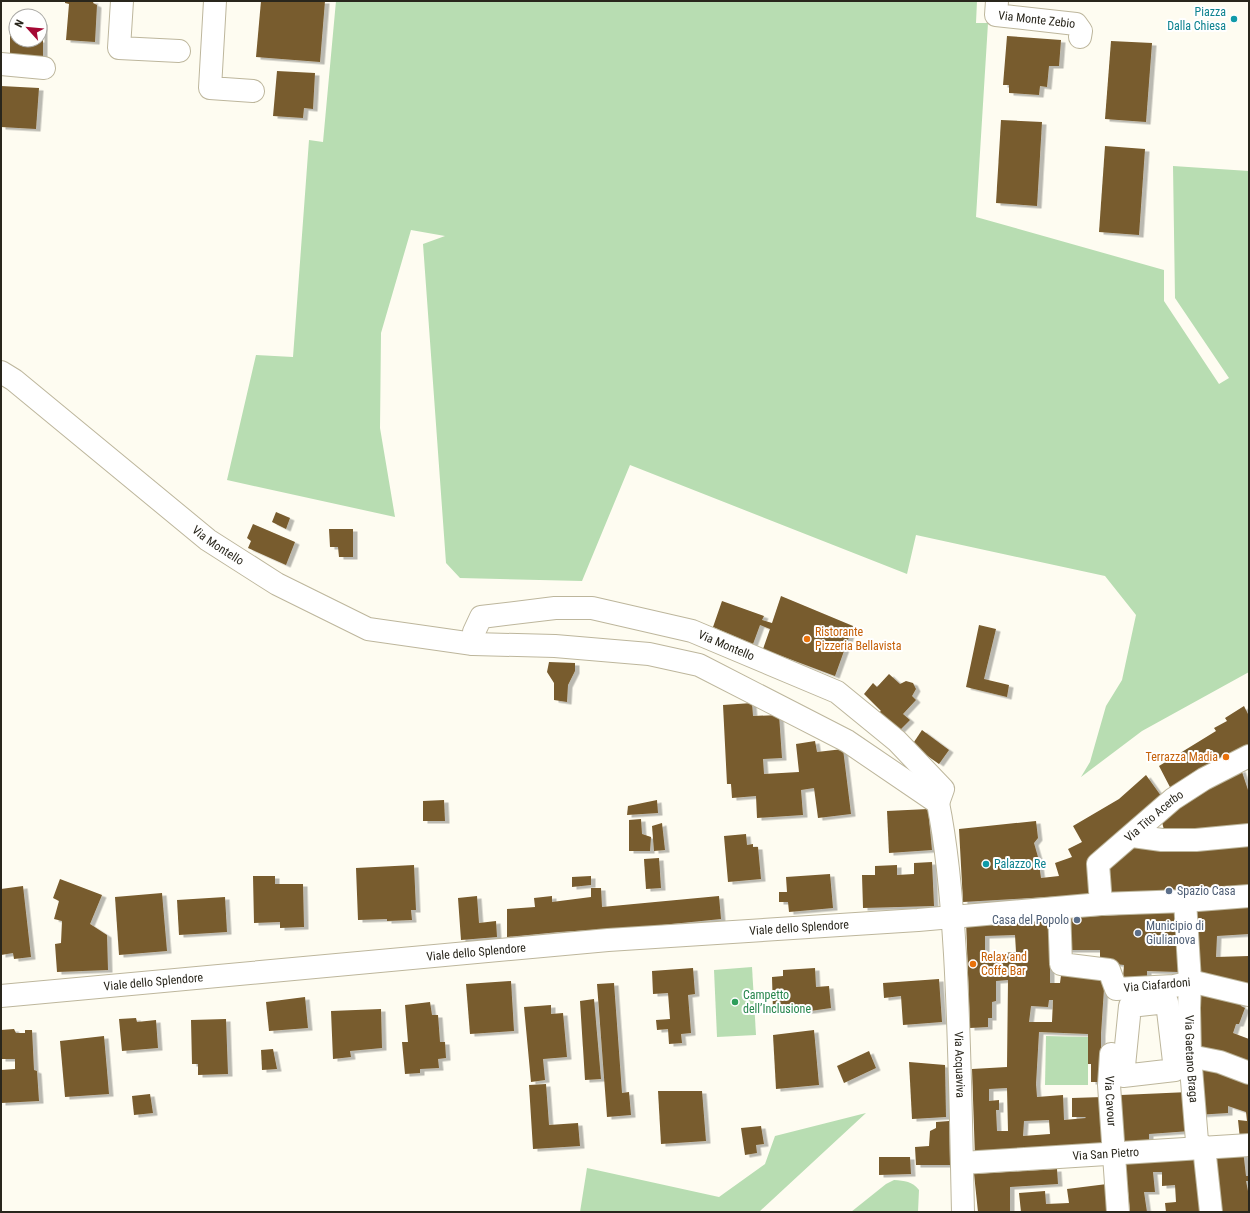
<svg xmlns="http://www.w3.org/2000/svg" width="1250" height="1213" font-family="'Roboto Condensed',sans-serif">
<defs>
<filter id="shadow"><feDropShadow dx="4.5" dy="2.5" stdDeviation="0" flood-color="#0004"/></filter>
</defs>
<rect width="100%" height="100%" fill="#fefcf1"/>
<g fill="#b8ddb2">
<path d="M336,1H977L976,23H988L976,217L1164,270V301L1219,384L1229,378L1175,298L1173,166L1249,171V672L1142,731L1081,777L1090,762L1106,706L1122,680L1136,615L1105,576L916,535L907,574L630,465L582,581L460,578L446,563L423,244L445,236L411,230L381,333L380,428L395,517L227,480L256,355L293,357L309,140L323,142Z"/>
<path d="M752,967L756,1035L717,1037L714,970Z"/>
<path d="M1046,1036L1088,1037V1085H1045Z"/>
<path d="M866,1113L759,1212H580L587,1168L719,1197L765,1164L775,1136Z"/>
<path d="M894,1180C905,1181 912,1181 919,1190L918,1212H851L886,1184Z"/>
</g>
<g fill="#785b2d" fill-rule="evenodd" filter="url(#shadow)">
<path d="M65,1H94L93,3L97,5L95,42L66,40L69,4L65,3Z"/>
<path d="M261,1H325L320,62L256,57Z"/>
<path d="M10,22H16V40H40V22H43V56H10Z"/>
<path d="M1007,36L1061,40L1059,66H1049L1047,87L1040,86L1039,95L1009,93V85H1003Z"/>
<path d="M1111,41L1152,43L1146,122L1105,119Z"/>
<path d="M277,71L315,73L313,109L304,108L303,118L273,116Z"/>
<path d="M1,86L39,88L36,129L1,127Z"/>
<path d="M1001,120L1042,122L1037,206L996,203Z"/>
<path d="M1105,146L1145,149L1139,235L1099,232Z"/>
<path d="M276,512L290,518L286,529L272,522Z"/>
<path d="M253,524L295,542L286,565L248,548L251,541L247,538Z"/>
<path d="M329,529H353V557H339L338,547H330Z"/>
<path d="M781,596L853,626L835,676L763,649L770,629L760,625L753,644L713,627L722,601L764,616L762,620L772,623Z"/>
<path d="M979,625L996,629L984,679L1009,685L1007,697L966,687Z"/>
<path d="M549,662L575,663V671L568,685L567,702L554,700V683L547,672Z"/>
<path d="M889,674L900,684L906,681L913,683L916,689L912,696L916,700L903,714L910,720L898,732L878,713L881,711L864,694L873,683L877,687Z"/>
<path d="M752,703L753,716L779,715L782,758L763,759L764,774L799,772L796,744L815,741L817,752L843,749L851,814L818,818L814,788L801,790L803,815L757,818L756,796L732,798L731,784H727L723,705Z"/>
<path d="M1244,706L1248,714H1249V746L1172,791L1159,766L1216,731L1214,728L1227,721L1225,718Z"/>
<path d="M922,730L949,750L939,764L912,745Z"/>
<path d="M1241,769L1249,793V831L1166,837L1160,815Z"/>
<path d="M1146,775L1164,800L1118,839L1097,894L963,902L959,829L1036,821L1038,838L1034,843L1038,857L1041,878L1059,876L1055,863L1072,857L1068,849L1082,842L1073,826L1119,799Z"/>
<path d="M444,800L445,821H423V801Z"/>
<path d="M657,800L658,813L627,815L628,806Z"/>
<path d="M928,809L932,850L889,853L887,811Z"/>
<path d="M641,819L642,834L651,837L650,851H629V820Z"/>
<path d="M662,823L665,850L654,851L652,826Z"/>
<path d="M746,834L747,845L753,844V847H758L761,879L728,882L724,836Z"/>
<path d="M1249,840V886L1105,894L1103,865L1130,847Z"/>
<path d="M659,858L661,888L646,889L644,859Z"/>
<path d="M932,862L934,906L863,908L862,875H875V866L897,865V875L914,874V863Z"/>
<path d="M414,865L416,910H411L412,920L387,921V919L358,920L356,868Z"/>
<path d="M830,874L833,908L789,912L788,902H779V892H787L786,877Z"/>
<path d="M253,876H275V884H303L304,927L280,928V922L254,923Z"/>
<path d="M591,876V885L572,887V877Z"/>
<path d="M60,879L102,895L90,924L107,935L108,970L57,972L55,944L61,943L62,921L54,919L59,901L53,898Z"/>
<path d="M23,886L31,957L14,959L13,953L1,955V889Z"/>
<path d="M591,888H601L602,907L719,896L721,919L652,926L559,932L507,937V909L535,907L534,898L552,896V902L591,897Z"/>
<path d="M162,893L167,951L119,955L115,897Z"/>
<path d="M477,896L479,923L496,921L497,937L461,940L458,898Z"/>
<path d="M225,897L227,932L179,935L177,900Z"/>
<path d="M1249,905V934L1217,936L1216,957L1249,956V988L1194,976L1195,911Z"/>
<path d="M1176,912L1179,972L1147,971V980L1123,978L1124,965L1100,962V950H1063L1062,918Z"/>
<path d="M1050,919V983H1060L1062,968L1105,973L1101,1034V1082H1091V1064H1088V1034L1039,1032L1036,1084L1037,1097L1063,1095L1064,1120L1086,1118L1085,1117H1072V1098L1103,1097L1107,1151L975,1158L972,1069L1007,1067L1008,980L996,981V1001L992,1002V1018H988V1027L970,1028L966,921ZM1015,935L1016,952L985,954V936ZM1049,1000H1053L1052,1022H1029L1031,1006L1048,1007ZM1007,1088L1008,1131H997L996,1110H999V1100L989,1101V1089ZM1049,1120L1050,1134L1023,1136L1024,1121Z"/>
<path d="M693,968L695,994L688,995L691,1033L681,1034L682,1043L669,1044L668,1029L657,1030L656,1020L670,1019L668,993L653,994L652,971Z"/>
<path d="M815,968L816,987L829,986L831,1008L810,1011L773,1012L772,977L783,976V970Z"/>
<path d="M939,979L942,1022L903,1025L901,996L884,998L883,983Z"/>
<path d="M511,981L514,1031L470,1034L466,984Z"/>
<path d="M614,983L622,1093L629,1092L631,1115L607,1117L597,984Z"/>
<path d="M1193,987L1244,997L1241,1006L1245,1008L1239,1024H1236L1233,1033L1249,1039V1064L1197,1046Z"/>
<path d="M305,997L308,1028L269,1031L266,1002Z"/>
<path d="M594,999L601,1079L585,1080L580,1001Z"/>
<path d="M430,1002L432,1015H438L440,1042H445L446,1058L438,1059L439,1068L420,1069V1073L405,1074L402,1042H408L405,1005Z"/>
<path d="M551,1005V1014L563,1013L567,1057L543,1059L545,1080L531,1082L524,1007Z"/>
<path d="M381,1009L382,1048L350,1051L351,1057L333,1059L331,1011Z"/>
<path d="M136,1018L137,1022L156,1020L158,1048L122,1051L119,1019Z"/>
<path d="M226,1019L228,1074L198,1075V1064H192L191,1020Z"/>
<path d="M14,1029L16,1033H25V1030H32L34,1070L37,1071L39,1101L1,1103V1070L15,1069V1059H1V1030Z"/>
<path d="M814,1030L819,1085L776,1089L773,1035Z"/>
<path d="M104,1036L109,1094L65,1097L60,1041Z"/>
<path d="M273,1049L277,1069L262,1070L261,1050Z"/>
<path d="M869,1051L876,1068L844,1083L837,1066Z"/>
<path d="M909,1062L945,1065L946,1117L912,1119Z"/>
<path d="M1198,1065L1249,1078V1138L1240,1139L1238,1120L1247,1121L1246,1112L1228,1106V1113L1196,1115Z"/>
<path d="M546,1084L549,1125L578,1123L580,1146L533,1149L529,1085Z"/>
<path d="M658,1091H702L706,1141L661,1144Z"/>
<path d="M1189,1092L1190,1131L1149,1134V1148H1124L1121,1095Z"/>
<path d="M150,1094L153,1113L134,1115L132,1096Z"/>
<path d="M949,1121L950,1165H916L915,1147L929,1146L930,1131L936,1128V1122Z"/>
<path d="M761,1126L764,1144L756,1145L757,1153L745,1155L741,1128Z"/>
<path d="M1243,1150L1246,1176H1249V1181H1246L1248,1191H1249V1212H1221L1215,1153Z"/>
<path d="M1201,1152L1205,1212H1166L1165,1203L1176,1202L1175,1185L1162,1186V1172H1153L1155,1192H1144L1147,1212H1130L1125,1160Z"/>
<path d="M879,1157H910L911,1174L879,1175Z"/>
<path d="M1057,1169L1058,1184L1010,1187V1212H978L974,1174Z"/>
<path d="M1107,1184L1109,1212H1021L1019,1193L1045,1191L1046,1204L1069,1203L1067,1189Z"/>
</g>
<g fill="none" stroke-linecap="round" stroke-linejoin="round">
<g stroke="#bdb69c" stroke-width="24">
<g id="street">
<path d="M122,1L119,48L179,51"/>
<path d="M215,1L210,88L253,91"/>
<path id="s1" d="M997,1L996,15L1076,24L1081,31L1080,37"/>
<path d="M1,64L44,68"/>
<path id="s2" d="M473,644L474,632L481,617L555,608H592L692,631L837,692L897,741L943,789L938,803"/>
<path d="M1133,836L1162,840H1196L1249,835"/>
<path id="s3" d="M1185,901L1190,981L1189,1008L1190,1056L1197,1141L1204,1147L1211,1212"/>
<path id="s4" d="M1101,904L1098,864L1173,799L1204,779L1249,756"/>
<path d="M1059,908L1061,964L1109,970L1116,989L1174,986L1183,984L1190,981L1249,995"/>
<path id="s5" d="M1,996L608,940L918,920L1101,904L1185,901L1249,896"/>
<path d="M1167,1002L1175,1070L1123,1076L1130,1006Z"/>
<path id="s6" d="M1111,1054L1109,1085L1118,1212"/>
<path d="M1190,1056L1220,1062L1249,1073"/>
<path id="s7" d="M962,1163L1249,1145"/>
</g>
</g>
<g stroke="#bdb69c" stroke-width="24">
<g id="secondary">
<path id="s8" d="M1,372L14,380L208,540L277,584L368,629L473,644L555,646L649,654L699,665L847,741L938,803C948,852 952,904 955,954C960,1040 961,1126 963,1212"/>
</g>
</g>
<use href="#street" stroke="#fff" stroke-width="22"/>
<use href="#secondary" stroke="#fff" stroke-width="22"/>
</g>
<g fill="#0f9aa8" stroke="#fff" stroke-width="1.5">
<circle cx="1234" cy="19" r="4"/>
<circle cx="986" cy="864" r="4"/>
</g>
<g fill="#e8710a" stroke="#fff" stroke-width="1.5">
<circle cx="807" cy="639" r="4"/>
<circle cx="1226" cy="757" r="4"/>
<circle cx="973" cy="964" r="4"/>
</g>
<g fill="#5c6f8a" stroke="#fff" stroke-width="1.5">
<circle cx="1169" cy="891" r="4"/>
<circle cx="1077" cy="920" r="4"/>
<circle cx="1138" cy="933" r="4"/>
</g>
<circle fill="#2e9e5b" stroke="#fff" stroke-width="1.5" cx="735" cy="1002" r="4"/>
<g text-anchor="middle" stroke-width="4" stroke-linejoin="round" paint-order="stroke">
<g font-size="12" fill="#0d838f" stroke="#fff" text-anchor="end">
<text x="1226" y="16">Piazza<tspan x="1226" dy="14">Dalla Chiesa</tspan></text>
<text x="994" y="868" text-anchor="start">Palazzo Re</text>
</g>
<g font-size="12" fill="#29261c" stroke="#fff">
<text dy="4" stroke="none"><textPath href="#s1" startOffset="55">Via Monte Zebio</textPath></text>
<text dy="4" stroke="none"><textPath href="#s8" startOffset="278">Via Montello</textPath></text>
<text dy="4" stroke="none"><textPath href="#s2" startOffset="280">Via Montello</textPath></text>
<text dy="4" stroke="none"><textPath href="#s4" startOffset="114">Via Tito Acerbo</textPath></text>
<text dy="4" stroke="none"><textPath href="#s5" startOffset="801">Viale dello Splendore</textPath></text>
<text dy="4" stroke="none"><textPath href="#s5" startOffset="477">Viale dello Splendore</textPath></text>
<text dy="4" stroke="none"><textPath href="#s5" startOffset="153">Viale dello Splendore</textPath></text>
<text transform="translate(1157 985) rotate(-5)" y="4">Via Ciafardoni</text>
<text dy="4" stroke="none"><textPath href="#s3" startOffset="158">Via Gaetano Braga</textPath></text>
<text dy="4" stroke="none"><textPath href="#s8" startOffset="1323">Via Acquaviva</textPath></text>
<text dy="4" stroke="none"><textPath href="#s6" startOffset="47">Via Cavour</textPath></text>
<text dy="4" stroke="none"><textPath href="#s7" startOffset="144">Via San Pietro</textPath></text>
</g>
<g font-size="12" fill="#c56008" stroke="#fff" text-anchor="start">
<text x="815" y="636">Ristorante<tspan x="815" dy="14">Pizzeria Bellavista</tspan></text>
<text x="1218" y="761" text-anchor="end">Terrazza Madia</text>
<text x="981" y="961">Relax and<tspan x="981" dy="14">Coffe Bar</tspan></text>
</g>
<g font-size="12" fill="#4e5e75" stroke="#fff" text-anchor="start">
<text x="1177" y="895">Spazio Casa</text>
<text x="1069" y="924" text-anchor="end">Casa del Popolo</text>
<text x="1146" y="930">Municipio di<tspan x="1146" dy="14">Giulianova</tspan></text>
</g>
<g font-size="12" fill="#27864d" stroke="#fff" text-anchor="start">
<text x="743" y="999">Campetto<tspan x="743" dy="14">dell’Inclusione</tspan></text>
</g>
</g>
<rect width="1250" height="1213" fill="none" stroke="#29261c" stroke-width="4"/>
<g transform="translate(28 28) rotate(297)"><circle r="19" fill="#ffffff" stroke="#a9a8a4"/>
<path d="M0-3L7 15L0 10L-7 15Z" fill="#a50834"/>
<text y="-6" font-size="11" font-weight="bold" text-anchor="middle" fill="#29261c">N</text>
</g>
</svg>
